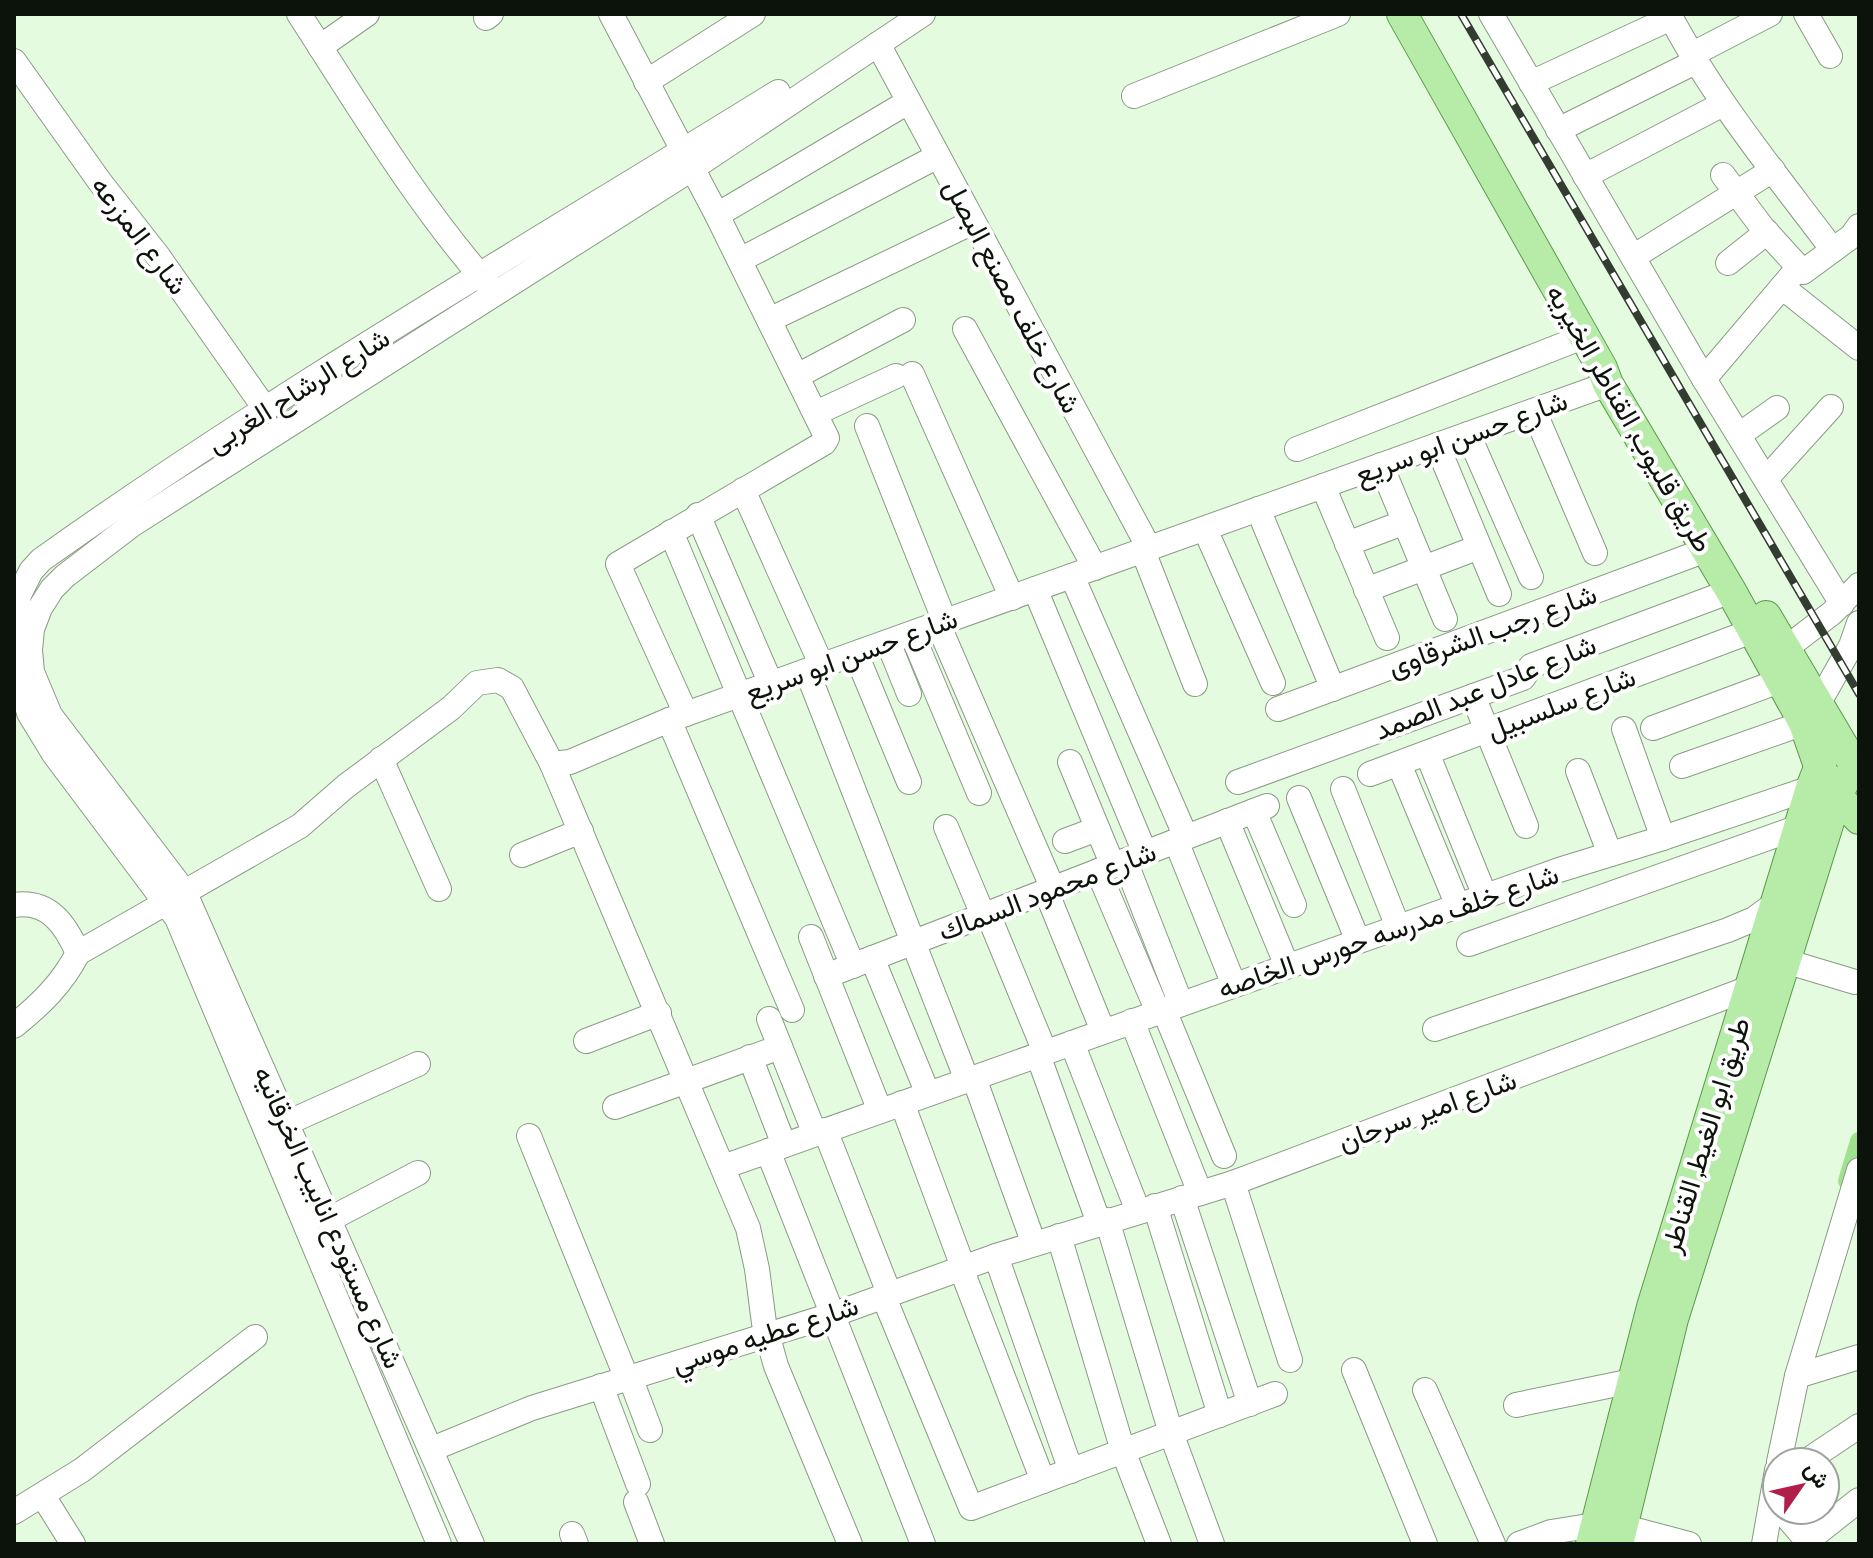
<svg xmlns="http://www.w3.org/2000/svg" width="1873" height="1558" font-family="'PT Sans Narrow',Vazirmatn,sans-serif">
<rect width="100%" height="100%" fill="#e5fbe0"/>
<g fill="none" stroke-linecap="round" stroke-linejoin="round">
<path stroke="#a0e18f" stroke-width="18" d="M1847,1181L1859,1141"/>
<g stroke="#889b83" stroke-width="26">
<g id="minor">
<path d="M299,14C359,107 417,204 490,287"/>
<path d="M611,14L717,215L827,438L824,443L618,564L686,714"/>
<path d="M1491,14L1704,379L1842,604"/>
<path d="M1669,14C1714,99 1775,173 1833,250"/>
<path d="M1806,14L1830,56"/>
<path d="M486,18L491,14"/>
<path d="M878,44L1149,548"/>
<path d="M320,47L367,14"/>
<path d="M1691,55L1770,14"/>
<path d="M14,61L100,182L158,256L266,410"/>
<path d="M646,82L753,14"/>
<path d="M1531,83L1671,18"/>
<path d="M1134,96L1338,14"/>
<path d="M1558,130L1695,62"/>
<path d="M1723,175L1762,227L1803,272L1852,236L1859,226"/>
<path d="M1585,176L1723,104"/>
<path d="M717,215L908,102"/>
<path d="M1633,257L1773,170"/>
<path d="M740,260L938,156"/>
<path d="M1728,263L1767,232"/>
<path d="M1782,287L1859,348"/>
<path d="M769,320L973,222"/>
<path d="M965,329L1095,568"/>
<path d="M912,374L1012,598"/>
<path d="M797,376L903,320"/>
<path d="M1704,379L1798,268"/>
<path d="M1534,411L1595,553"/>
<path d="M816,413L896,376"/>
<path d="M867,426L945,622"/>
<path d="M1468,434L1531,577"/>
<path d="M1739,435L1777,408"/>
<path d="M1437,445L1499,594"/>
<path d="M1297,449L1583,337"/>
<path d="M1381,465L1445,619"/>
<path d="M1766,479L1831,407"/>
<path d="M1323,486L1387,638"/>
<path d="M743,490L822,666"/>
<path d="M1258,509L1333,689"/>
<path d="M698,515L771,684"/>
<path d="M1205,529L1273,683"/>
<path d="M671,532L853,966"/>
<path d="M1347,544L1405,522"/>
<path d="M1143,551L1195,684"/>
<path d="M1072,576L1186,837"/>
<path d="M1035,589L1145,853"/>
<path d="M1366,590L1479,547"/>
<path d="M938,624L1053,889"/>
<path d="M912,634L979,793"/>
<path d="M888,642L909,694"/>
<path d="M1785,649L1832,613L1859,585"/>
<path d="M856,654L909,782"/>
<path d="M807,671L967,1080"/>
<path d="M1473,696L1526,826"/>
<path d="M1818,704L1851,646L1859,623"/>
<path d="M1278,709L1706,550"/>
<path d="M669,720L792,1010"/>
<path d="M1653,728L1779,681"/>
<path d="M1624,729L1663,838"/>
<path d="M1427,753L1485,896"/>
<path d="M381,759L439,889"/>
<path d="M1070,762L1113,866"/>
<path d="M552,764L748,1228L757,1269L764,1323L776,1366L850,1544"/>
<path d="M1399,764L1458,906"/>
<path d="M1682,766L1804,723"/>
<path d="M1578,771L1610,854"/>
<path d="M1370,774L1752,631"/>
<path d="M1238,782L1523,678L1531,666L1731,591"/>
<path d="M1343,789L1398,927"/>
<path d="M1299,798L1358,941"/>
<path d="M1254,811L1294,905"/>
<path d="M1227,821L1287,966"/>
<path d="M946,827L983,915"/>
<path d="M1065,841L1097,829"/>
<path d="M1176,841L1234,985"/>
<path d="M522,855L581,831"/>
<path d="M1125,861L1181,1004"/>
<path d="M1098,871L1158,1012"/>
<path d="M1046,891L1103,1031"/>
<path d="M14,905C49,900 65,924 78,953L300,826L346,786L451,708L477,683L498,680L512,688L552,764L570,762L669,720L1608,384"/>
<path d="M988,914L1045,1052"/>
<path d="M811,937L880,1111"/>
<path d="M1469,944L1799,827"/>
<path d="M872,958L928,1094"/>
<path d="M1785,961L1855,982"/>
<path d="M826,976L1267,806"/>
<path d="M1164,1010L1224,1156"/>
<path d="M769,1019L815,1134"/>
<path d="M1132,1021L1200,1193"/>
<path d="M14,1026C41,1004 62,984 78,953"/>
<path d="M1435,1029L1728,930L1754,919L1776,903"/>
<path d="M586,1041L659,1013"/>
<path d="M1072,1043L1138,1211"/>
<path d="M1038,1055L1099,1223"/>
<path d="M750,1057L784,1145"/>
<path d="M974,1078L1034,1244"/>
<path d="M902,1103L963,1267"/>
<path d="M615,1107L780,1047"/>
<path d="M287,1123L418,1064"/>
<path d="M825,1130L889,1293"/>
<path d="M529,1136L627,1379"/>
<path d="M768,1151L923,1544"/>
<path d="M723,1167L1559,870L1663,838L1811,788"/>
<path d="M1233,1183L1290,1360"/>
<path d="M1182,1198L1250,1404"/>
<path d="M1155,1206L1220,1415"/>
<path d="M330,1219L418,1173"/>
<path d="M1107,1220L1171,1433L1212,1544"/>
<path d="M1059,1236L1123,1451L1159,1544"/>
<path d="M996,1256L1071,1471"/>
<path d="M961,1268L1043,1481"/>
<path d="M883,1295L971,1508L1275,1394"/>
<path d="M1354,1370L1425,1544"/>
<path d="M1797,1376L1859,1357"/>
<path d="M630,1377L650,1430"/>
<path d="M601,1386L638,1484"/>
<path d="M1425,1390L1493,1544"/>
<path d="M1516,1405L1632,1381"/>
<path d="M432,1449L532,1408L832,1315L996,1256L1233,1183L1752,987"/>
<path d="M1779,1462L1797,1376L1859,1170"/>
<path d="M1805,1462L1859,1426"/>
<path d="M43,1496L73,1544"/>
<path d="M636,1502L652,1544"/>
<path d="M1781,1510L1810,1544"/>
<path d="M14,1512L82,1470L255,1337"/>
<path d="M1621,1526L1689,1544"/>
<path d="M572,1534L576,1544"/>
<path d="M1807,1541L1859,1500"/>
<path d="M439,1544L177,918L54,754L29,713L16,667L15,619L19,595L31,571L41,560C278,391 531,245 778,92"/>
<path d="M472,1544L184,891L50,715L32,672L30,650L32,629L40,608L52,589L65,576L133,524L693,168L923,14"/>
<path d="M1519,1544L1551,1532L1595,1525"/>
<path d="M1764,1544L1777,1470"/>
</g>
</g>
<g stroke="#5b984b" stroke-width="32">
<g id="major">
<path d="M1402,14L1602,368L1608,384L1731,591L1804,723L1819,766L1837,796L1859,819"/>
<path d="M1766,616L1859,773"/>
<path d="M1591,1544L1652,1307L1811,788L1824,755"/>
<path d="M1618,1544L1673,1319L1837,796L1845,780"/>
</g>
</g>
<use href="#minor" stroke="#fff" stroke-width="24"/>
<use href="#major" stroke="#b6eca8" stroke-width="30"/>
<g stroke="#323c30" stroke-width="8">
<path id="rail" d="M1461,14L1859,694"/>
</g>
<use href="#rail" stroke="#fff" stroke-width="5" stroke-dasharray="15" stroke-linecap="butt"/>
</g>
<g text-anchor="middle" stroke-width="8" stroke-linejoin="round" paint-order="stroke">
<g font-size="28" fill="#0c130a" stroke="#fff">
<text transform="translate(140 235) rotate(53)" y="10">شارع المزرعه</text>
<text transform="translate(1013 296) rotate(62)" y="10">شارع خلف مصنع البصل</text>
<text transform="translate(298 390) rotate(-32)" y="10">شارع الرشاح الغربى</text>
<text transform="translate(1630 418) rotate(60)" y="10">طريق قليوب, القناطر الخيريه</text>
<text transform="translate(1461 437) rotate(-20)" y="10">شارع حسن ابو سريع</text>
<text transform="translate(1492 630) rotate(-20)" y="10">شارع رجب الشرقاوى</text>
<text transform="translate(851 655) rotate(-20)" y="10">شارع حسن ابو سريع</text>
<text transform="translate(1485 687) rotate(-22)" y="10">شارع عادل عبد الصمد</text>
<text transform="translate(1561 703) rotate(-21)" y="10">شارع سلسبيل</text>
<text transform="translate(1047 891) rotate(-21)" y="10">شارع محمود السماك</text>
<text transform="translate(1388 931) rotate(-19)" y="10">شارع خلف مدرسه حورس الخاصه</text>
<text transform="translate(1427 1110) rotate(-20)" y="10">شارع امير سرحان</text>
<text transform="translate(1705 1135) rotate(-73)" y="10">طريق ابو الغيط, القناطر</text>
<text transform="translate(329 1217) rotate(66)" y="10">شارع مستودع انابيب الخرقانيه</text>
<text transform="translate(765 1334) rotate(-18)" y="10">شارع عطيه موسي</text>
</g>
</g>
<rect width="1873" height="1558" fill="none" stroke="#0c130a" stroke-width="32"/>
<g transform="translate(1801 1486) rotate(56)"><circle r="38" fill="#ffffff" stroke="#9ea19d" stroke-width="2"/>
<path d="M0-6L14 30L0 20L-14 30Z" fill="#b01e49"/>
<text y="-12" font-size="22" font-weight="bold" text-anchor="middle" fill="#0c130a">ش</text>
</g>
</svg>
